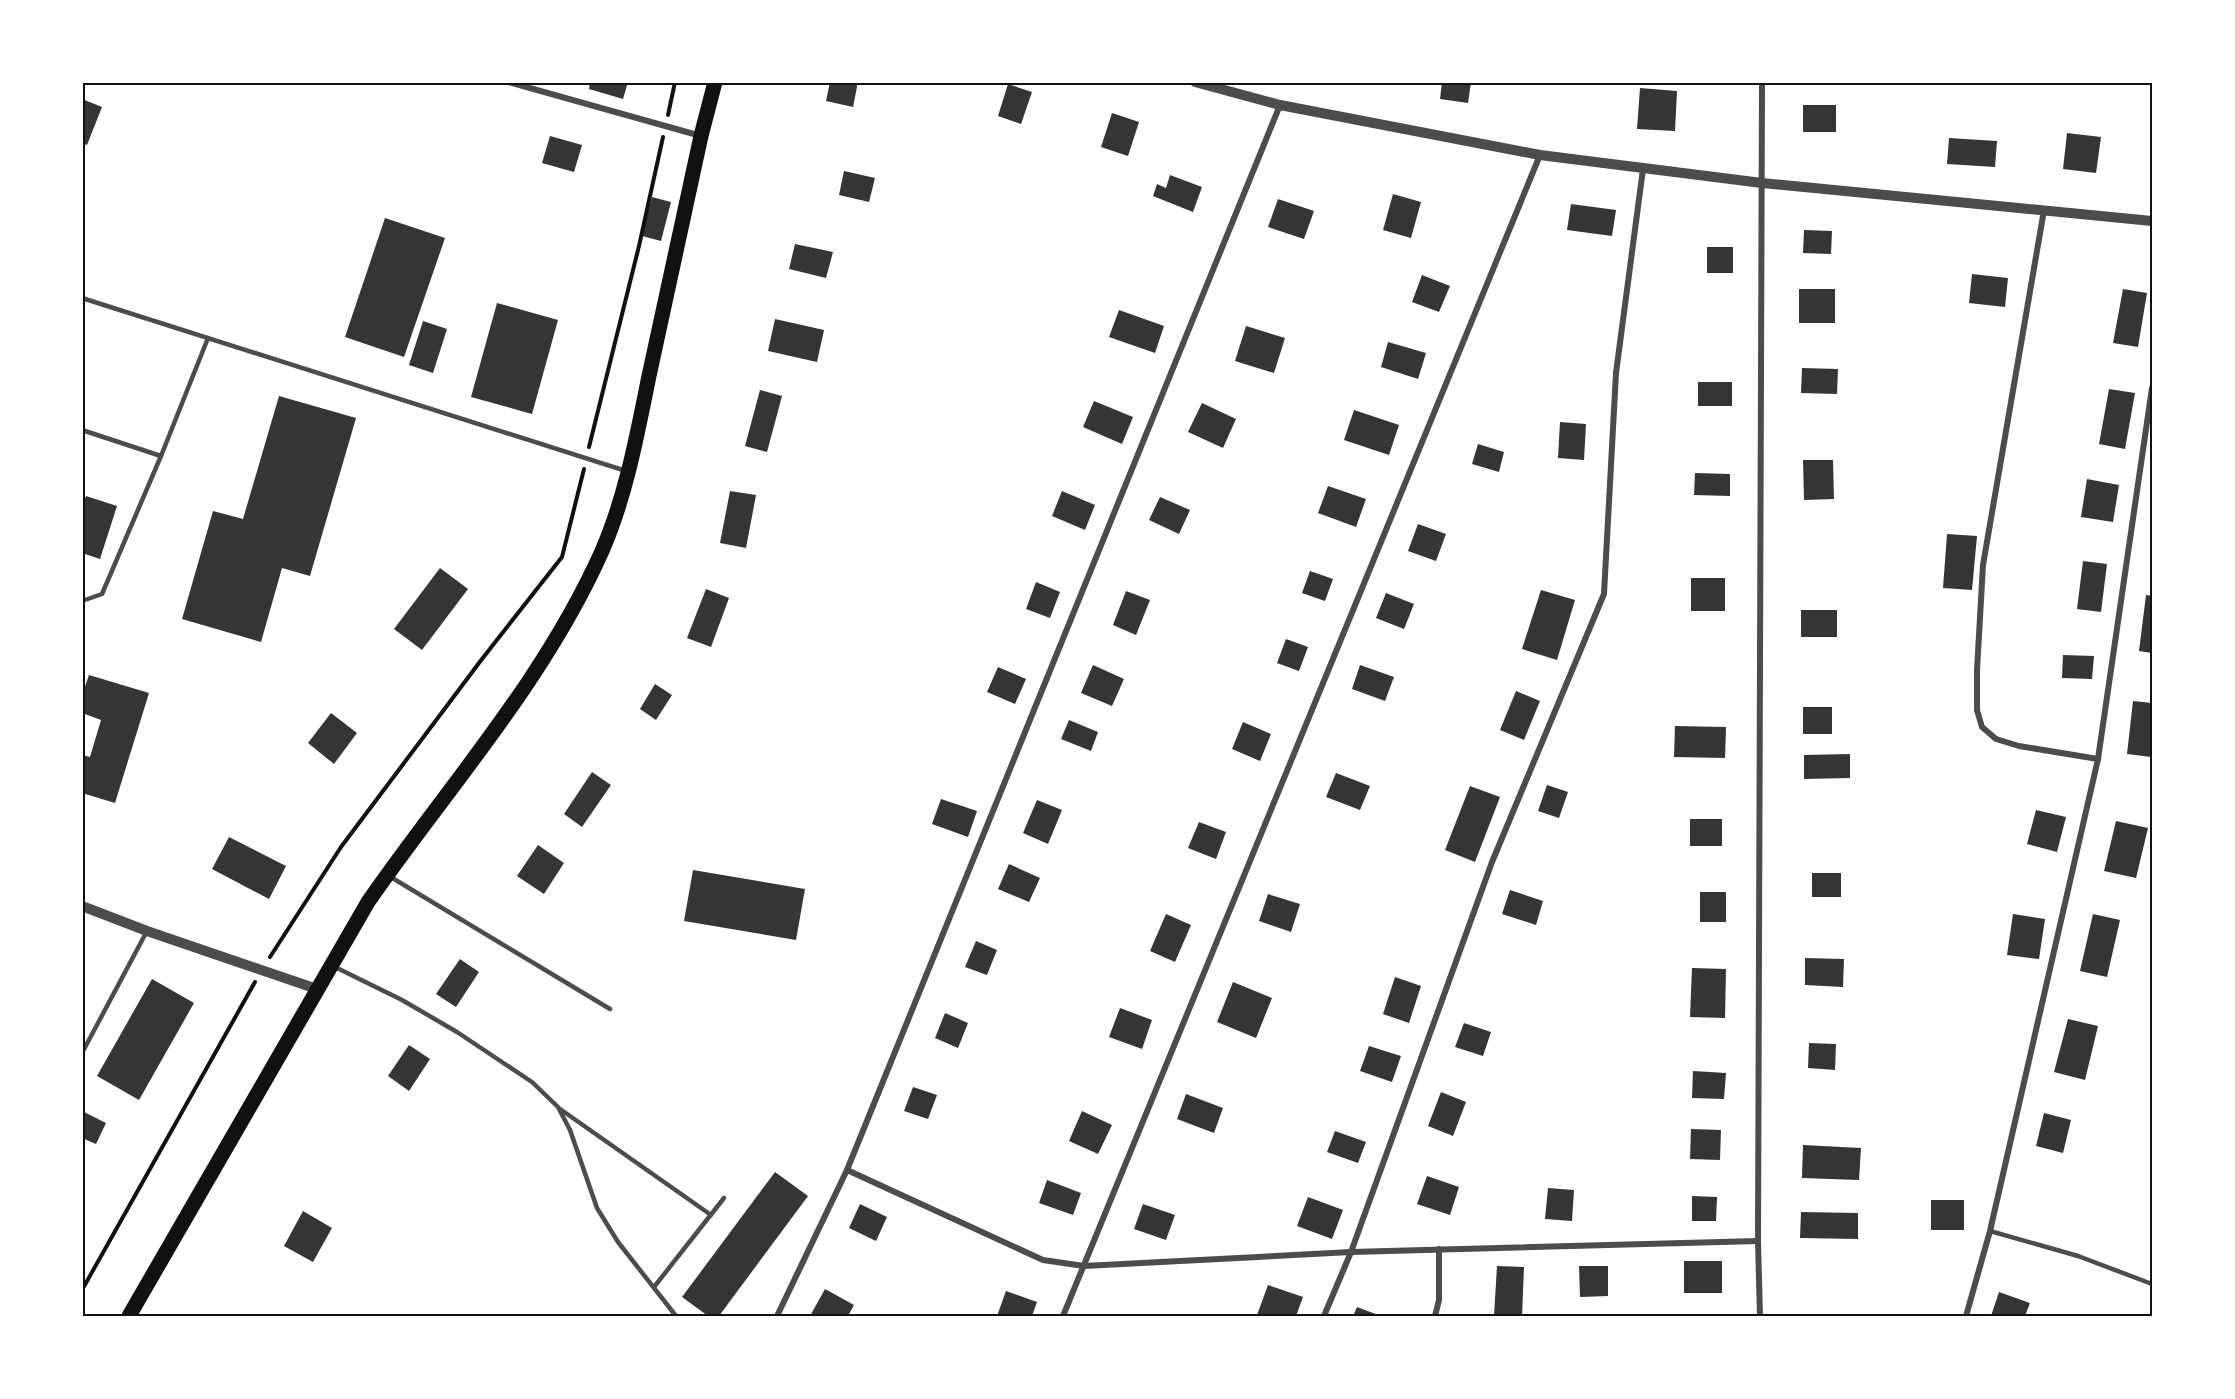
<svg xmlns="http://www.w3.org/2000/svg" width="2235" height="1399" font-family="'DM Sans',sans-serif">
<rect width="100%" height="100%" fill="#fff"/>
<g fill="#353535">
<path d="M590,82H628L623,99L589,89Z"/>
<path d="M830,82H858L853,107L826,101Z"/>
<path d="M1442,82H1471L1468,103L1440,99Z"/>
<path d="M1008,84L1032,92L1021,124L998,116Z"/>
<path d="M1640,88L1677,91L1675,131L1637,129Z"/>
<path d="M82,99L102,107L87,145L82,143Z"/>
<rect x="1803" y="105" width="33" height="27"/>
<path d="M1112,113L1139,122L1128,156L1101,147Z"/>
<path d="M2067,133L2101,137L2096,173L2063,169Z"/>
<path d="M550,136L582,145L574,172L542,163Z"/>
<path d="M1949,138L1997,141L1995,167L1947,164Z"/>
<path d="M844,171L875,178L869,202L839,195Z"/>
<path d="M1170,175L1202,187L1193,212L1153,196L1157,184L1166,188Z"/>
<path d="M1393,194L1421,202L1411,238L1383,230Z"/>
<path d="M652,197L671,202L661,241L642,236Z"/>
<path d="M1278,199L1314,211L1304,239L1268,227Z"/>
<path d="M1571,204L1616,210L1612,236L1567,230Z"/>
<path d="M385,218L445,238L404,357L345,337Z"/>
<path d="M1804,230L1832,231L1831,254L1803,253Z"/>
<path d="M795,244L833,252L826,278L789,269Z"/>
<rect x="1707" y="247" width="26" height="26"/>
<path d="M1972,274L2008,278L2005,307L1969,303Z"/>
<path d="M1422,275L1450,286L1439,312L1412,302Z"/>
<rect x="1799" y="289" width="36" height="34"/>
<path d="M2123,289L2147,293L2138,347L2113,343Z"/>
<path d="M497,303L558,320L532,414L471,397Z"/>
<path d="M1119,310L1164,326L1155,353L1109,337Z"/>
<path d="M775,319L824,330L817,362L768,351Z"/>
<path d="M423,321L447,329L433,373L409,365Z"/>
<path d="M1246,326L1285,338L1274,373L1235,361Z"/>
<path d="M1388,342L1426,353L1418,379L1381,367Z"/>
<path d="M1802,368L1838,369L1837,394L1801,393Z"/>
<rect x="1698" y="382" width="34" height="24"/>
<path d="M2109,389L2135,393L2125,449L2099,444Z"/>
<path d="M760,390L782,396L767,452L745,446Z"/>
<path d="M279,396L356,418L310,576L282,568L261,642L182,619L213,511L243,519Z"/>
<path d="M1094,401L1133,417L1122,444L1083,427Z"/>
<path d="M1202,403L1236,419L1223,448L1188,432Z"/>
<path d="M1354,410L1399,425L1389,455L1344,440Z"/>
<path d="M1560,422L1586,424L1584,460L1558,458Z"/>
<path d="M1478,444L1504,452L1499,472L1472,464Z"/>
<path d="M1803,460H1833L1834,499L1804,500Z"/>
<path d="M1695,473L1730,474V496L1694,495Z"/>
<path d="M2087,479L2119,485L2113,522L2081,517Z"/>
<path d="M1328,486L1366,499L1356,527L1318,513Z"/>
<path d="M730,491L756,495L746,548L720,543Z"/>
<path d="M1062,491L1095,505L1085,530L1052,516Z"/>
<path d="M86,496L117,506L100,559L82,553V506Z"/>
<path d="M1160,497L1190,510L1179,534L1149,520Z"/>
<path d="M1418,524L1446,534L1436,561L1408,551Z"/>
<path d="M1947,534L1977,536L1972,590L1943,588Z"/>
<path d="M2083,561L2107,564L2101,612L2077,609Z"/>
<path d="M440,568L468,589L422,650L394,629Z"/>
<path d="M1310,571L1333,579L1325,601L1302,593Z"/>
<rect x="1691" y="578" width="34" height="33"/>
<path d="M1036,582L1060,592L1050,618L1026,609Z"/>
<path d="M706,589L729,598L711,647L687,638Z"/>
<path d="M1541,590L1575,600L1557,660L1522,649Z"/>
<path d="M1126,591L1150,600L1136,635L1113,625Z"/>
<path d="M1386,593L1414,604L1404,629L1376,618Z"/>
<path d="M2146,595L2152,596V653L2139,651Z"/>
<rect x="1801" y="610" width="36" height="27"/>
<path d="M1286,639L1308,647L1299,671L1277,663Z"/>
<path d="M2063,655L2094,656L2092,679L2062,678Z"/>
<path d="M1093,665L1124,679L1112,706L1081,693Z"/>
<path d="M1360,665L1394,677L1385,701L1352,689Z"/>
<path d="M998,667L1026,679L1015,704L987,692Z"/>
<path d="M89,675L149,693L115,803L82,793V755L90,757L101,720L82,713V695Z"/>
<path d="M655,684L672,695L656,720L640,709Z"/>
<path d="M1516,691L1540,701L1524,740L1500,730Z"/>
<path d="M2133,701L2152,703L2151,757L2127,754Z"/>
<rect x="1803" y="707" width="29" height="27"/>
<path d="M331,713L357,733L334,764L308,743Z"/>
<path d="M1069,720L1098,732L1091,751L1061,739Z"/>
<path d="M1243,722L1271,734L1260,761L1232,749Z"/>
<path d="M1675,726L1726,727L1725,758L1674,757Z"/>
<path d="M1850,754V778L1804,779V755Z"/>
<path d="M592,772L611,785L582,827L564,814Z"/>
<path d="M1336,773L1370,786L1360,810L1326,797Z"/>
<path d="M1547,785L1568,792L1559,818L1538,811Z"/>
<path d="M1470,786L1500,797L1475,862L1445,850Z"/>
<path d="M941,799L977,811L968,837L932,824Z"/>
<path d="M1037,800L1062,810L1048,844L1023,833Z"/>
<path d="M2036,810L2066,817L2057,852L2027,844Z"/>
<rect x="1690" y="819" width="32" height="27"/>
<path d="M2116,821L2148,828L2136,878L2104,871Z"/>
<path d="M1199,822L1226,832L1216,859L1188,848Z"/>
<path d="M229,837L286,866L269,899L212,869Z"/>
<path d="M538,845L564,863L544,894L517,876Z"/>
<path d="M1009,864L1040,878L1029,902L998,889Z"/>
<path d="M693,870L805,889L796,940L684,921Z"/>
<rect x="1812" y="873" width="29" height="24"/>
<path d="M1510,890L1543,901L1536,925L1502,914Z"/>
<rect x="1700" y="892" width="26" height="30"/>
<path d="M1268,894L1300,904L1291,932L1259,921Z"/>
<path d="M1166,914L1191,925L1175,962L1150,951Z"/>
<path d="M2013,914L2045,919L2039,959L2007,955Z"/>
<path d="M2093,914L2120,920L2107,977L2080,971Z"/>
<path d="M976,941L997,950L987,975L965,967Z"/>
<path d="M1805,958L1844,959L1843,987L1805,985Z"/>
<path d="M460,959L479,972L456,1007L436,994Z"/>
<path d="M1692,968L1726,969L1725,1018L1690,1017Z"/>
<path d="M1395,977L1421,986L1409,1023L1383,1014Z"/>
<path d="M152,979L194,1003L139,1100L97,1076Z"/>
<path d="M1233,982L1272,998L1256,1038L1217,1022Z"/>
<path d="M1120,1008L1152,1020L1142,1049L1109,1037Z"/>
<path d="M945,1013L968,1023L958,1048L935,1038Z"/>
<path d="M2068,1019L2098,1026L2085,1080L2054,1072Z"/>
<path d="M1464,1023L1491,1032L1483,1056L1455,1047Z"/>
<path d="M1809,1043L1836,1044L1835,1070L1808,1068Z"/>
<path d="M409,1045L430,1059L409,1091L388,1076Z"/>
<path d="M1369,1046L1401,1056L1392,1082L1360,1071Z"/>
<path d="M1693,1071L1726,1073L1724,1099L1692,1098Z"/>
<path d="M913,1087L937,1095L928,1119L904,1111Z"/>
<path d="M1441,1092L1466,1102L1453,1136L1428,1126Z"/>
<path d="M1186,1094L1223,1108L1214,1133L1177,1119Z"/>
<path d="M82,1111L106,1123L96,1144L82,1138Z"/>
<path d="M1082,1111L1112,1125L1098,1154L1069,1141Z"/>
<path d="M2044,1113L2071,1120L2063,1153L2036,1146Z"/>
<path d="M1691,1129L1721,1130L1720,1160L1690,1159Z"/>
<path d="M1335,1131L1366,1142L1358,1163L1327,1152Z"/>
<path d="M1803,1145L1861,1148L1859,1180L1802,1178Z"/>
<path d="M775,1172L808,1196L719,1316H708L682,1297Z"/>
<path d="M1427,1176L1459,1187L1450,1215L1417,1204Z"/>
<path d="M1047,1180L1081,1193L1073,1215L1039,1203Z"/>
<path d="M1548,1188L1574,1190L1572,1221L1545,1219Z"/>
<path d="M1692,1196L1717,1197L1716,1221H1692Z"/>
<path d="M1308,1197L1343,1210L1332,1239L1297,1226Z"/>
<rect x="1931" y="1200" width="33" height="30"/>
<path d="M860,1204L887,1217L876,1241L849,1228Z"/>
<path d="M1143,1204L1175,1215L1166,1240L1134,1229Z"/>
<path d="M303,1211L332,1228L313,1262L284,1246Z"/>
<path d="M1801,1212L1858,1213V1239L1800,1238Z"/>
<rect x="1684" y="1261" width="38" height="32"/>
<path d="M1497,1266L1524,1267L1522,1316H1494Z"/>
<path d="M1579,1266H1608V1296L1580,1297Z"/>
<path d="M1268,1285L1303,1297L1296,1316L1257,1315Z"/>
<path d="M825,1289L854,1305L848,1316H810Z"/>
<path d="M1006,1291L1037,1302L1032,1316H997Z"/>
<path d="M1999,1292L2030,1303L2025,1316H1991Z"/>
<path d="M1357,1307L1381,1316H1353Z"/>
</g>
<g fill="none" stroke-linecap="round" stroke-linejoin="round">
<g stroke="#111" stroke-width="4">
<path d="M668,115L675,82"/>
<path d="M589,447L639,246L663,137"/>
<path d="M270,957L341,847L482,659L562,557L584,469"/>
<path d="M82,1290L255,982"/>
</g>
<g stroke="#4c4c4c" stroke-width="4.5">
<path d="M82,298L626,471"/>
<path d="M82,430L161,456"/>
<path d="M82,601L102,594L161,456L208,338"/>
<path d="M389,876L610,1009"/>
<path d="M335,967L402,1000L457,1032L532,1082L558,1107L570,1130L597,1208L618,1242L676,1316"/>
<path d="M82,1053L147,931"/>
<path d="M560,1109L711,1215"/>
<path d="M1990,1231L2078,1256L2152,1284"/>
<path d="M654,1287L724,1198"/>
</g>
<g stroke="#4c4c4c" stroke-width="6">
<path d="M508,82L701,136"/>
<path d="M2044,210L1983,565L1977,670V710L1982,727L1996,739L2019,746L2098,759"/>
<path d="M847,1170L1043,1260L1084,1266L1351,1252L1758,1241"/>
<path d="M777,1316L847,1170L1280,105"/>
<path d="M1063,1316L1540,155"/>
<path d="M1324,1316L1351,1252L1492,862L1604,594L1616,373L1643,169"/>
<path d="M1435,1316L1439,1300V1249"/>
<path d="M1760,1316L1758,1241L1762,82"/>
<path d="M1966,1316L1990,1231L2098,759L2152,388"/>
</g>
<g stroke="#4c4c4c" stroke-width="10">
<path d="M1195,82L1280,105L1540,155L1762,183L2152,221"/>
<path d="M82,906L147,931L317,989"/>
</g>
<path stroke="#111" stroke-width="15" d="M129,1316L368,902C448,787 544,681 602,551C626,496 637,435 649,376C667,296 684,216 701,136L715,82"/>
</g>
<rect width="2235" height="1399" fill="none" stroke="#ffffff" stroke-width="168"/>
<rect x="84" y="84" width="2067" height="1231" fill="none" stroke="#111" stroke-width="2"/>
</svg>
